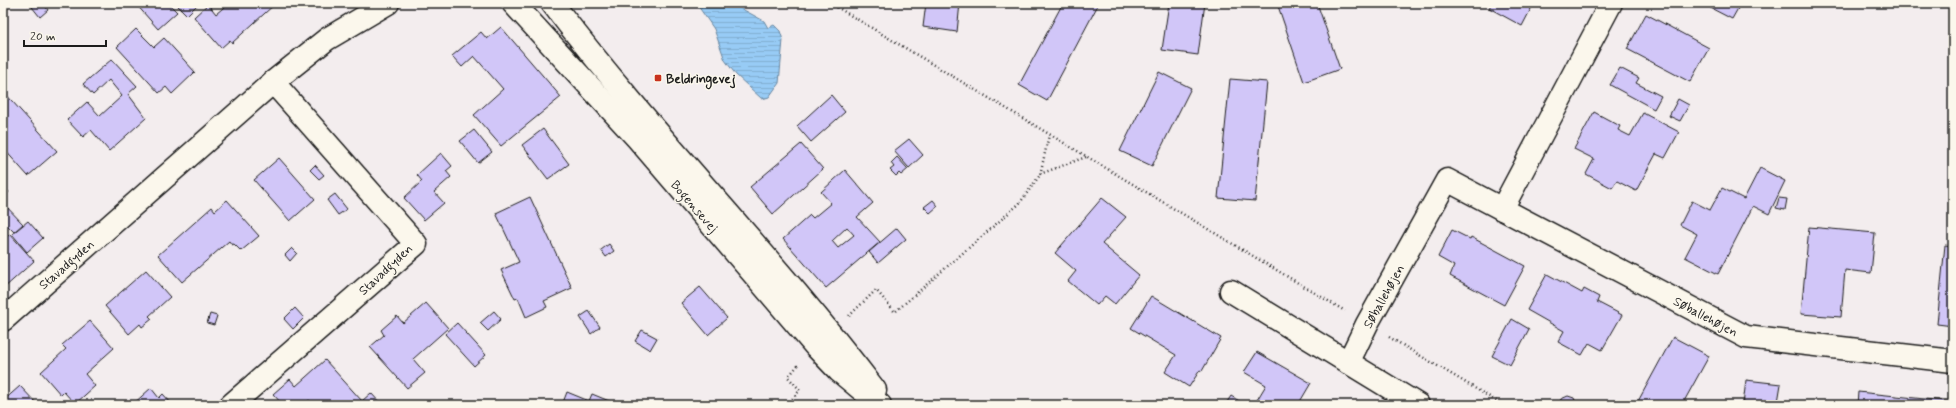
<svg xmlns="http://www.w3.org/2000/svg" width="1956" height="408" font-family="Mynerve,sans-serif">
<defs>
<pattern id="water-rules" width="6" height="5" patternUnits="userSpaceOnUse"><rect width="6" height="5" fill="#97cbf5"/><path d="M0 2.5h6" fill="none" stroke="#82aed1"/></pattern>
</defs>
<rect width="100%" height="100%" fill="#f3edee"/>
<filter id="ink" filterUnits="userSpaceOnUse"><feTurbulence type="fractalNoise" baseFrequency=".025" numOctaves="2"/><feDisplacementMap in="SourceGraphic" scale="8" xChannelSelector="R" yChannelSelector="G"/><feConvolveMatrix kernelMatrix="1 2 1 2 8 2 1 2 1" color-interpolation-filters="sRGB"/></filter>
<g filter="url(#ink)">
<path fill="url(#water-rules)" stroke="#66859e" d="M696,3H731L764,21L768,28L774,25L780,31L783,40L779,83L769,97L762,99L736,75L725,60L714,29Z"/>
<g fill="#d1c6f8" stroke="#1c1c1c" fill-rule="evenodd">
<path d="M37,3H43L48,10L40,17L32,7Z"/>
<path d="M135,3H168L177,12L158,29Z"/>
<path d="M181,3H199L187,15L178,6Z"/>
<path d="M229,3H275V4L232,43L230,40L221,48L194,17L208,4L216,14Z"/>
<path d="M926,3H960L957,32L923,27Z"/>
<path d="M1063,3H1099L1047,101L1019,85Z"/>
<path d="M1169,3H1205L1198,55L1162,50Z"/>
<path d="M1277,3H1317L1340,69L1304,82Z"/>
<path d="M1492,3H1534L1522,26L1489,8Z"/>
<path d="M1560,3H1569L1567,7Z"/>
<path d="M1701,3H1741L1732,19Z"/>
<path d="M1646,14L1709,48L1690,82L1627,49Z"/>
<path d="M501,27L561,97L501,146L474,115L503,89L474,56L462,67L452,56L481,32L487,39Z"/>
<path d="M136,29L154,47L164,38L195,72L172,94L166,87L159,93L117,47Z"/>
<path d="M112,59L137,86L128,94L146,118L109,151L91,130L83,137L67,120L87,102L100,116L122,96L109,80L93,95L83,84Z"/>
<path d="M1620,68L1639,78L1636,83L1661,96L1654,109L1610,85Z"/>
<path d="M1159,72L1191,88L1152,166L1120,151Z"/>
<path d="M1230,79L1267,82L1255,201L1218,198Z"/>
<path d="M3,91L57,151L28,176L3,148Z"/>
<path d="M831,95L845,112L811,142L797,126Z"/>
<path d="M1678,99L1689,105L1680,121L1669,116Z"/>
<path d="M1594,112L1620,126L1618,130L1630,136L1643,113L1679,132L1665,158L1656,154L1636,191L1617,181L1612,188L1586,174L1594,159L1574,149Z"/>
<path d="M543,129L569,164L548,179L522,145Z"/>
<path d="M474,130L492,152L478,163L460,141Z"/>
<path d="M909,139L923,155L909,168L894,151Z"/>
<path d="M801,144L823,169L773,214L750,187Z"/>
<path d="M441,153L452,166L446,171L451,177L434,192L444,203L424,220L404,198L422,181L417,175Z"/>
<path d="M897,157L908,169L901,175L899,173L896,176L890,170L894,167L891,163Z"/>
<path d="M279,158L315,199L290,221L254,180Z"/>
<path d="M315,165L324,175L319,179L310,170Z"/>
<path d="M1760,168L1785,181L1769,214L1753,206L1718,274L1685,257L1697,234L1680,225L1692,201L1710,210L1722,188L1744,199Z"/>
<path d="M845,170L873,203L857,217L880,242L826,288L783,239L810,215L813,218L831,203L821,192ZM847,227L854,235L838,248L832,241Z"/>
<path d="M3,186L9,192L3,198Z"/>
<path d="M335,194L347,209L338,215L327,200Z"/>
<path d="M530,197L572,288L544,301L547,307L526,317L518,298L515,299L501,270L519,262L496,213Z"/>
<path d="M1102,198L1126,217L1102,244L1139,275L1115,304L1105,296L1097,305L1068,281L1076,271L1055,253Z"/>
<path d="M1779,198L1787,199L1785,210L1776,208Z"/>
<path d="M227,200L259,236L241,251L234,244L232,245L229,241L182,282L158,255L212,207L215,211Z"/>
<path d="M933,200L938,206L930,213L924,207Z"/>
<path d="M3,203L23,224L14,232L3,221Z"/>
<path d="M28,221L43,238L27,252L12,234Z"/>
<path d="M1809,227L1875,233L1871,273L1845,270L1841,317L1801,314Z"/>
<path d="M897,228L906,239L878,263L869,252Z"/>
<path d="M1452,230L1470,239L1471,237L1525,266L1504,305L1450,276L1454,266L1438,257Z"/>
<path d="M10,234L34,261L3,289V240Z"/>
<path d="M609,244L614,251L606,257L601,250Z"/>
<path d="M1945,245L1953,246V326L1937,324Z"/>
<path d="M292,248L297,253L290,261L285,255Z"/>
<path d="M146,270L170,297L149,316L152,319L142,327L140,324L129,334L105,306Z"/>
<path d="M1547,274L1582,293L1584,289L1599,297L1597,302L1622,315L1602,350L1589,343L1582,355L1558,342L1564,331L1527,310Z"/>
<path d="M700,287L727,318L708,335L681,303Z"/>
<path d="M1151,296L1221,338L1202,371L1200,370L1189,387L1165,372L1176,355L1131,328Z"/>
<path d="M426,303L448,328L413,359L425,373L407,388L370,347L384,335L381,330L397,316L403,323Z"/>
<path d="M295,308L304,318L293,329L284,319Z"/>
<path d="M494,311L501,319L488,331L480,323Z"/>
<path d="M589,311L600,327L591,334L580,317Z"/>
<path d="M210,314L217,316L214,325L207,323Z"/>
<path d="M1512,319L1529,329L1510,365L1492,356Z"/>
<path d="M90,321L114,348L85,374L95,386L75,404L64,392L61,395L41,372L66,349L62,345Z"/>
<path d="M457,323L486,355L474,366L445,334Z"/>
<path d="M642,330L657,338L650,350L635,341Z"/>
<path d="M1673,337L1709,356L1682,405H1636Z"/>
<path d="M1257,352L1311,383L1298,405H1254L1266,385L1244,372Z"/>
<path d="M325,360L362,401L371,393L382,405H314L309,400L304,405H283L273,394L290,379L296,386Z"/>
<path d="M1746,380L1781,384L1778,402L1805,405H1743Z"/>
<path d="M20,386L38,405H3V401Z"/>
<path d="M151,388L159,398L163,394L172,404L132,405Z"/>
<path d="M567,392L589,401L592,394L619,405H562Z"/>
<path d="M1858,392L1953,402V405H1857Z"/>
<path d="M1231,396L1246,405H1225Z"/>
<path d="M1568,396L1574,398L1577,405H1559L1561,399Z"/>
</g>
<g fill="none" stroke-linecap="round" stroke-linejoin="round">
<g stroke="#1c1c1c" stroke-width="25">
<g id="minor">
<path d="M1502,209L1611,3"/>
<path d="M1231,291L1418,405"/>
<path d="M1348,363L1367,324L1447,180L1746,337L1953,361"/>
<path d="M231,405L416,244L273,82"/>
</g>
</g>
<g stroke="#1c1c1c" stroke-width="25">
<path id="tertiary" d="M3,320L273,82L327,39L388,3"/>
</g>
<g stroke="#1c1c1c" stroke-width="25">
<g id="secondary">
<path d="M513,3L638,139L816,347L839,371L880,405"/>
<path d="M552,3C654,137 773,256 875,390"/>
</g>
</g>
<g stroke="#1c1c1c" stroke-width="2.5" stroke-dasharray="1 3" stroke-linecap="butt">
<path d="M830,3L1345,311"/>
<path d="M1040,174L1086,157"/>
<path d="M849,316L876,290L895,312L1019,204L1040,175L1049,135"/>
<path d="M1389,337L1503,405"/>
<path d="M787,405L800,390L788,377L799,364"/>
</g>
<use href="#minor" stroke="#fbf7ec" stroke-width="22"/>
<use href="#tertiary" stroke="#fbf7ec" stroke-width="22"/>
<use href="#secondary" stroke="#fbf7ec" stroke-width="22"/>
</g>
</g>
<rect fill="#c8321e" stroke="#fbf7ec" stroke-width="1.5" x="654" y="74" width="8" height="8" rx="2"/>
<g text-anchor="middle" stroke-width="3" stroke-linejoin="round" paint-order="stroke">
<g font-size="13" font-weight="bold" fill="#1c1c1c" stroke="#fbf7ec" text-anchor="start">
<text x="666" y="83">Beldringevej</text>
</g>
<g font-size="13" fill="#1c1c1c" stroke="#fbf7ec">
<text transform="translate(695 206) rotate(49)" y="5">Bogensevej</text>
<text transform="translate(66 264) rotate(-41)" y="5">Stavadgyden</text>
<text transform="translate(385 269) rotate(-43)" y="5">Stavadgyden</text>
<text transform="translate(1383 296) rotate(-61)" y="5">Søballehøjen</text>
<text transform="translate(1706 316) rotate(28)" y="5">Søballehøjen</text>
</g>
</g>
<rect width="1956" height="408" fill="none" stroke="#fbf7ec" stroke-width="16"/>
<rect x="8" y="8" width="1940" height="392" fill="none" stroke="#1c1c1c" stroke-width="1.5" filter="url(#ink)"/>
<path d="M24 40v6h82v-6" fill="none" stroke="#1c1c1c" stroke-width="2"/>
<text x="30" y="40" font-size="12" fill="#1c1c1c" stroke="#fbf7ec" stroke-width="3" paint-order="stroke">20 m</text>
</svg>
